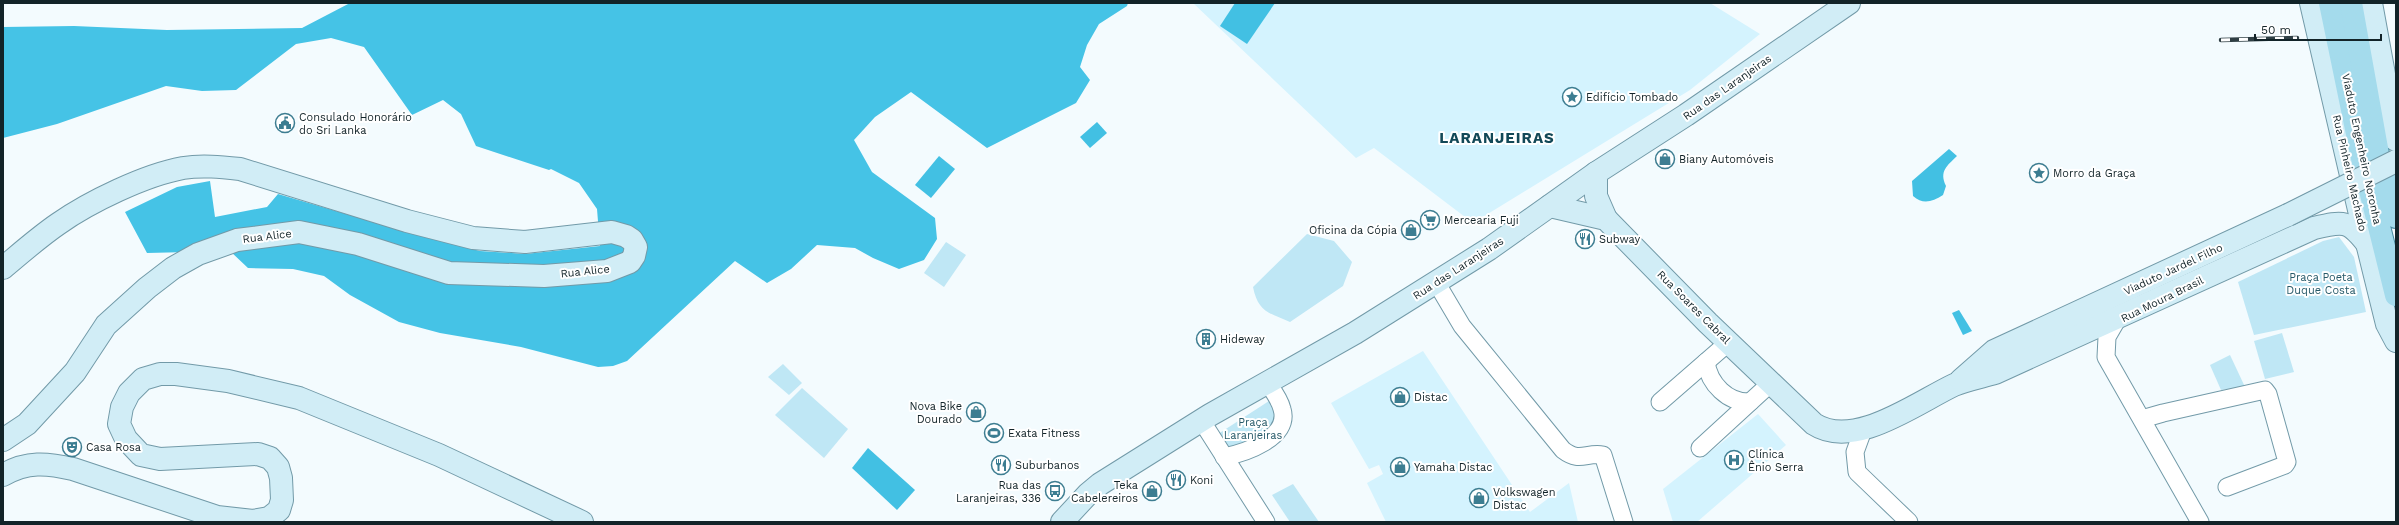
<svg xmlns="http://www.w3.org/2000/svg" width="2399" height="525" font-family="'Work Sans',sans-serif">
<rect width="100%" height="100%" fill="#f3fbfe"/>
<g fill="#d4f3fe">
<path d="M1193,3H1710L1760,34L1690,90L1473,223L1374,148L1356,158Z"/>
<path d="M1423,351L1530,512L1569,483L1578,522H1386L1367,483L1383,474L1379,465L1369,469L1331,403Z"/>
<path d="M1758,414L1786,445L1697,522H1673L1663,489Z"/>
</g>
<g fill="#bfe7f5">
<path d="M1307,234L1334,241L1352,262L1343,286L1290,322C1269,313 1258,312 1253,287Z"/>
<path d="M2339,237L2354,257L2366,312L2254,335L2238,282L2323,241Z"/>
<path d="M946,242L966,255L944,287L924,273Z"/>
<path d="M2282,333L2294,372L2265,379L2254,341Z"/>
<path d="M2230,355L2245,387L2221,390L2210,365Z"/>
<path d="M783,364L802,383L789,395L768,377Z"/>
<path d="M802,388L848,429L824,458L775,415Z"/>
<path d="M1269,401L1279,416L1265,437L1226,448L1215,436Z"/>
<path d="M1293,484L1319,522H1290L1272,495Z"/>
</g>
<path fill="#45c3e6" d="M350,3H1128L1127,6L1099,24L1087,45L1080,67L1090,80L1076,103L987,148L911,92L875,117L854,140L872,172L935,218L937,239L924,260L899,269L873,258L855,248L817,245L791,269L767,283L735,261L627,361L613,366L598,367L521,347L440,333L399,322L350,295L324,276L293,269L248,268L230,251L147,253L125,212L177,187L210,181L215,217L267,207L278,194L421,236L480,251L525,254L600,246L597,209L579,183L551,169L549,170L476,146L461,114L443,100L412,115L364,47L331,38L296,44L236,90L202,91L166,86L57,124L3,138V27L74,26L167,30L302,28Z"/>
<g fill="#42c0e3">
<path d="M1235,3H1275L1247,44L1220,26Z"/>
<path d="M1097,122L1107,133L1090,148L1080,137Z"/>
<path d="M1949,149L1957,156C1947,166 1939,171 1946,186L1943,195C1932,202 1923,205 1913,196L1912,181Z"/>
<path d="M939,156L955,169L931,198L915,185Z"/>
<path d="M1959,310L1972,331L1963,335L1952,313Z"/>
<path d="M868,448L915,490L897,510L852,468Z"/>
</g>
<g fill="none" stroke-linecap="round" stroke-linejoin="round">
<g stroke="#729aa8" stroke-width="19">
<g id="street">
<path d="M1436,282L1462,326L1563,450C1580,463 1586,452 1603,455L1624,522"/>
<path d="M2118,318L2107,337L2106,357L2200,522"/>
<path d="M1706,362C1709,384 1728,403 1750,402"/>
<path d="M1660,402L1729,342"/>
<path d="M2142,419L2163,413L2265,390L2268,394L2287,462L2285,465L2227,487"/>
<path d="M1201,420L1266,522"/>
<path d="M1863,430L1855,452L1857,472L1909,522"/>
<path d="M1700,448L1772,382"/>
<path d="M1224,457C1244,453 1291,438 1282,409C1280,400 1272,389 1267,382"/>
</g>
</g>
<g stroke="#729aa8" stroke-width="24">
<g id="secondary">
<path d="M2311,3L2363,227L2387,324L2396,341"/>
<path d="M2371,3L2396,140"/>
<path d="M1596,173V196L1606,219"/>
<path d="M1550,206L1606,219L1708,323L1814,424C1854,450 1916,403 1954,385C1966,380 1981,377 1995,373L2314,228C2344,221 2349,220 2368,245"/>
<path d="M3,268C21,253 39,237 58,224C89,202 145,175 183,168C202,165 221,167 240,169L407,221L473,238L525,242L612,232L626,236L632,240L636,247L634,256L630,262L607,271L544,276L449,273L358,244L299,232L237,240L198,254L173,268L147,288L106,325L75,372L27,424L3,440"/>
<path d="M1961,380L1994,351L2288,215"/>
<path d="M3,475C27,461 47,463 73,469L217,517L253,521L269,518L279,510L282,500L281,478L278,467L270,458L258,454L160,459L141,455L126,439L119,424L122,407L129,393L143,379L160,374H176L228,381L299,398L439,455L582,522"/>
<path d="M1062,522L1088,494L1100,484L1210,415L1355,333L1489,249L1596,173L1686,115L1849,3"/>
</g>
</g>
<g stroke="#498ba0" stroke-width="24">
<g id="primary">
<path d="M2330,3L2362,158L2396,295"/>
<path d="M2351,3L2378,154L2396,217"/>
</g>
</g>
<use href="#street" stroke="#fff" stroke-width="17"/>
<use href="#secondary" stroke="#d1edf6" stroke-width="22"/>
<use href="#primary" stroke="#a4dbec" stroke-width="22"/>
<g stroke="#2f3f44" stroke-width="4.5">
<path id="rail" d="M2221,40L2297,38"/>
</g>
<use href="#rail" stroke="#fff" stroke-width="3" stroke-dasharray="9" stroke-linecap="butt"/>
<g stroke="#729aa8" stroke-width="24" stroke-linecap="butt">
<path id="secondary-bridge" d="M2288,215L2396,161"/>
</g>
<use href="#secondary-bridge" stroke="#d1edf6" stroke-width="22"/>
</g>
<defs>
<g id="sight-ring" transform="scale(1)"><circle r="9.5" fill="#fff" stroke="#3d7d91" stroke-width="1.5"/><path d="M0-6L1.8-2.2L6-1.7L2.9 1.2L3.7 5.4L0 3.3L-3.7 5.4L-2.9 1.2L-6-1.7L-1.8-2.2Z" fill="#3d7d91"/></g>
<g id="civic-ring" transform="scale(1)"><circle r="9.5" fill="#fff" stroke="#3d7d91" stroke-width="1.5"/><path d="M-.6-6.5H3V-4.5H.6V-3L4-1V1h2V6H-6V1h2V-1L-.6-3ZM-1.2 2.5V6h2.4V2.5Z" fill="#3d7d91"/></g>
<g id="shop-ring" transform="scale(1)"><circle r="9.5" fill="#fff" stroke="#3d7d91" stroke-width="1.5"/><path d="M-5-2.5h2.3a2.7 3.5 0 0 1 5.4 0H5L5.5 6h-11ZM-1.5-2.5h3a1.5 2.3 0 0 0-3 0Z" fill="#3d7d91"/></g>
<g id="supermarket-ring" transform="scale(1)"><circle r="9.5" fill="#fff" stroke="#3d7d91" stroke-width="1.5"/><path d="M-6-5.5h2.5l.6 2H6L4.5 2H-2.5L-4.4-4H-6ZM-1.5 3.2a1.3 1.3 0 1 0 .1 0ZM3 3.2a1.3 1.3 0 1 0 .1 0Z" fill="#3d7d91"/></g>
<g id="restaurant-ring" transform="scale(1)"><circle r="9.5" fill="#fff" stroke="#3d7d91" stroke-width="1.5"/><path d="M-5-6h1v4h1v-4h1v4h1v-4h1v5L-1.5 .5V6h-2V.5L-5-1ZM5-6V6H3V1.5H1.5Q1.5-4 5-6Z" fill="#3d7d91"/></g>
<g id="building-ring" transform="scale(1)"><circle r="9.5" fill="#fff" stroke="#3d7d91" stroke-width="1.5"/><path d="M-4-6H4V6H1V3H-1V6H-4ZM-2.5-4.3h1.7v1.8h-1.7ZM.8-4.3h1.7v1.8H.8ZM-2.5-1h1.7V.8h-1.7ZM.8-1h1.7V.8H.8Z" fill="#3d7d91"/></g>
<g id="stadium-ring" transform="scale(1)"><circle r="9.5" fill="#fff" stroke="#3d7d91" stroke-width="1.5"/><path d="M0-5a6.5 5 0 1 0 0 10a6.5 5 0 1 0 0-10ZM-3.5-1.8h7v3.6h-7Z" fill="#3d7d91"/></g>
<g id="theatre-ring" transform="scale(1)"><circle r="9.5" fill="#fff" stroke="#3d7d91" stroke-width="1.5"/><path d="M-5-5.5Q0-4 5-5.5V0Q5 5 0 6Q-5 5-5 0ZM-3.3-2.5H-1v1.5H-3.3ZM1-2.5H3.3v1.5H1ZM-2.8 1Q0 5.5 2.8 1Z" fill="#3d7d91"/></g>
<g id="hospital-ring" transform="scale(1)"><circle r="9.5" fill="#fff" stroke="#3d7d91" stroke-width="1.5"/><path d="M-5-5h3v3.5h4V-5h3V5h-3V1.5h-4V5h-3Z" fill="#3d7d91"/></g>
<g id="bus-ring" transform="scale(1)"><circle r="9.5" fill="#fff" stroke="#3d7d91" stroke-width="1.5"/><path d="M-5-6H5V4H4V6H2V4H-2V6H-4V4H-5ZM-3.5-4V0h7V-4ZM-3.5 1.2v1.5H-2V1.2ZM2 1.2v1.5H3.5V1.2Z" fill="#3d7d91"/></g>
</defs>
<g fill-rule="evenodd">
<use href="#sight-ring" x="1572" y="97"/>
<use href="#civic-ring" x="285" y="123"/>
<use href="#shop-ring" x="1665" y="159"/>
<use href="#sight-ring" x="2039" y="173"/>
<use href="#supermarket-ring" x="1430" y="220"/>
<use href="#shop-ring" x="1411" y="230"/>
<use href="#restaurant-ring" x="1585" y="239"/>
<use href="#building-ring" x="1206" y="339"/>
<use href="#shop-ring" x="1400" y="397"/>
<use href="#shop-ring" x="976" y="412"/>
<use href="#stadium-ring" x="994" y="433"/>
<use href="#theatre-ring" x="72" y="447"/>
<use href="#hospital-ring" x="1734" y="460"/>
<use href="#restaurant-ring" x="1001" y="465"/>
<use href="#shop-ring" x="1400" y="467"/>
<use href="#restaurant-ring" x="1176" y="480"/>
<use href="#bus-ring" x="1055" y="491"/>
<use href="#shop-ring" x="1152" y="491"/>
<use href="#shop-ring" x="1479" y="498"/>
</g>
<g text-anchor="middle" stroke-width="4" stroke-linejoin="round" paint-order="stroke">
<g font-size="11" fill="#122328" stroke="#fff">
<text transform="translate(1727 87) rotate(-35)" y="4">Rua das Laranjeiras</text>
<text transform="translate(2362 149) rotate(78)" y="4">Viaduto Engenheiro Noronha</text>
<text transform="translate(2350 173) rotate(77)" y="4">Rua Pinheiro Machado</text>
<text transform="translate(267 236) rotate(-7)" y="4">Rua Alice</text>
<text transform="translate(1458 268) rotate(-33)" y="4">Rua das Laranjeiras</text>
<text transform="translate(2173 269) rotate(-25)" y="4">Viaduto Jardel Filho</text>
<text transform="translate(585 271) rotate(-6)" y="4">Rua Alice</text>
<text transform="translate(2162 299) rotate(-26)" y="4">Rua Moura Brasil</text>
<text transform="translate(1694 307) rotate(45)" y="4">Rua Soares Cabral</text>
</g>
<g font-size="11" fill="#122328" stroke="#fff" text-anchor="start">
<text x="1586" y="101">Edifício Tombado</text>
<text x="299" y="121">Consulado Honorário<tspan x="299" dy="13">do Sri Lanka</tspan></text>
<text x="1679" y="163">Biany Automóveis</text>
<text x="2053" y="177">Morro da Graça</text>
<text x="1444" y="224">Mercearia Fuji</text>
<text x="1397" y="234" text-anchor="end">Oficina da Cópia</text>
<text x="1599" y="243">Subway</text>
<text x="1220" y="343">Hideway</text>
<text x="1414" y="401">Distac</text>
<text x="962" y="410" text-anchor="end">Nova Bike<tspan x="962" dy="13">Dourado</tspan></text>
<text x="1008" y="437">Exata Fitness</text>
<text x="86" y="451">Casa Rosa</text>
<text x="1748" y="458">Clínica<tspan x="1748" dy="13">Ênio Serra</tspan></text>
<text x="1015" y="469">Suburbanos</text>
<text x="1414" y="471">Yamaha Distac</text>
<text x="1190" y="484">Koni</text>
<text x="1041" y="489" text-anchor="end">Rua das<tspan x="1041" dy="13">Laranjeiras, 336</tspan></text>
<text x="1138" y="489" text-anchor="end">Teka<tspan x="1138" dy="13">Cabelereiros</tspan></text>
<text x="1493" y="496">Volkswagen<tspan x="1493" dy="13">Distac</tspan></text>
</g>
<g font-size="11" fill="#275a69" stroke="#fff">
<text x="2321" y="281">Praça Poeta<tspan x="2321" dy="13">Duque Costa</tspan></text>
<text x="1253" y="426">Praça<tspan x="1253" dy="13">Laranjeiras</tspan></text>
</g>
<g font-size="15" font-weight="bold" letter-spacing="1" fill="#124857" stroke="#fff">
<text x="1497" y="143">LARANJEIRAS</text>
</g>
</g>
<rect width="2399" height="525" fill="none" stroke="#122328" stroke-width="8"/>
<path d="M2255 34v6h126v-6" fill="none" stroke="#122328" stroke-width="2"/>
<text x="2261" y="34" font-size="12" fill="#122328" stroke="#ffffff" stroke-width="3" paint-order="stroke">50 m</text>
</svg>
